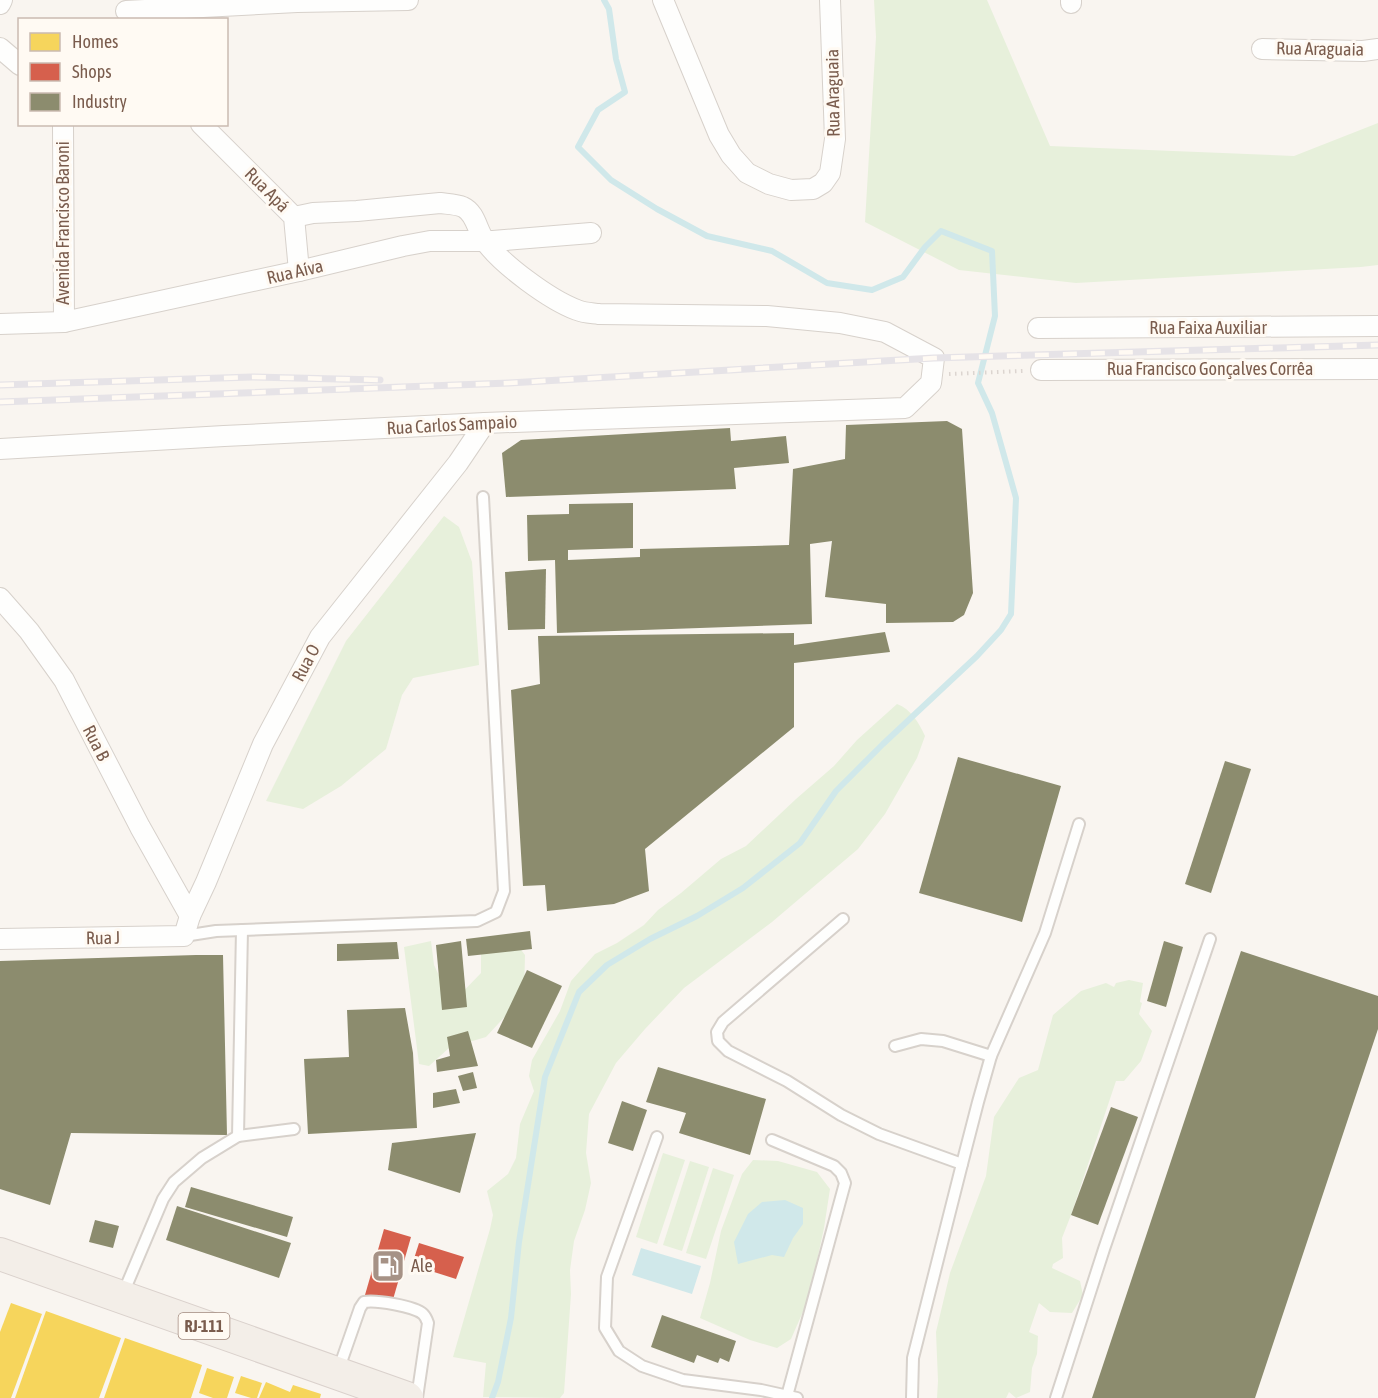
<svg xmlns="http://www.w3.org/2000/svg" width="1378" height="1398" font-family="'Asap Condensed',sans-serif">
<rect width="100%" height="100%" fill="#f9f5f0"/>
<g fill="#e7f0db">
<path d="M874,0H987L1050,146L1294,156L1378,123V265L1361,267L1076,283L959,270L865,222L876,37Z"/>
<path d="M444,516L459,527L472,562L479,665L413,678L402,695L386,749L341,786L303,809L266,801L346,641Z"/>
<path d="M897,704C911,709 919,723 925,736L917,758L885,814L858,849L772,922L684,988L645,1029L616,1063L589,1114L586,1153L591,1183L585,1210L574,1241L570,1270L571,1294L564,1393L560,1398L483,1397L486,1363L453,1357L490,1229L493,1215L487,1191L508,1174L516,1158L520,1124L534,1091L529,1076L532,1060L560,1011L571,981L595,954L617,943L644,925L658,910L681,893L721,859L746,846L796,799L834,766L857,740Z"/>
<path d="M509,934L525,955L524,996L486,1037L449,1048L429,1066L419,1064L404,947L431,941L434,965L452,1003L481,973V944Z"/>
<path d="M1129,980L1143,983L1140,1002L1142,1003L1139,1014L1152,1031L1141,1061L1124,1081H1116L1071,1215L1062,1238L1063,1258L1053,1264L1052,1268L1080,1281L1083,1295L1072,1313L1050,1312L1039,1303L1029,1332L1038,1336L1037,1354L1032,1368L1030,1392L1016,1398L1009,1392L1006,1398H937L938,1381L936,1332L950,1273L986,1176L994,1117L1019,1078L1038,1070L1053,1015L1081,991L1106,983L1114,987L1116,983Z"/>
<path d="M663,1153L685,1160L657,1244L636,1237Z"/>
<path d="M753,1160L778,1161L817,1172L830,1189L824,1228L809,1298L791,1339L777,1348L750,1340L700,1318L710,1283L721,1231L742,1174Z"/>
<path d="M690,1161L709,1167L682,1251L663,1245Z"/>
<path d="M713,1168L734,1175L706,1259L686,1253Z"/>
</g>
<g fill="#d0e8ea">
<path d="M785,1200L803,1208V1224L793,1238L784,1257L772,1255L738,1264L734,1242L748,1214L762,1202Z"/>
<path d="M641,1248L701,1266L692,1294L632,1275Z"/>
</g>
<g fill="#f6d55c">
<path d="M11,1303L42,1314L11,1398H0V1332Z"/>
<path d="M46,1311L121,1338L99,1398H15Z"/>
<path d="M125,1338L202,1365L191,1398H104Z"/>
<path d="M207,1368L234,1377L227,1398H213L199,1393Z"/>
<path d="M241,1376L262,1383L257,1398H251L235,1393Z"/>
<path d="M266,1382L290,1392L293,1385L321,1394L320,1398H259Z"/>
</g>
<g fill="#d6604d">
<path d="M384,1229L411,1237L392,1303L365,1295Z"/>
<path d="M419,1243L464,1257L456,1279L412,1265Z"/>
</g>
<g fill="#8c8c6e">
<path d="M947,421L962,429L973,593L964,615L953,622L886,623V604L825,597L832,541L810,544L812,624L557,633L555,560L528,561L527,515L569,514V504L633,503V548L568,550V560L640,557V549L789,545L793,469L845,459L846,425Z"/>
<path d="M730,428L731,441L786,436L789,463L734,468L736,489L506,497L502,453L521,440Z"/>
<path d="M546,569L545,629L508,630L505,572Z"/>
<path d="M885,632L890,652L794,663V727L645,849L649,891L614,904L547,911L545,885L523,886L511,690L540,684L538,636L794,633V645Z"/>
<path d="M958,757L1061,786L1022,922L919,893Z"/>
<path d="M1225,761L1251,769L1211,893L1185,884Z"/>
<path d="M530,931L532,949L468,956L466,939Z"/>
<path d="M461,941L467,1007L442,1010L436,945Z"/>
<path d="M1164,941L1183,947L1166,1007L1147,1001Z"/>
<path d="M397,942L399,959L337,961V944Z"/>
<path d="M1241,951L1378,996V1029L1255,1398H1092Z"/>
<path d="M196,955H223L227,1135L71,1133L50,1205L0,1189V961Z"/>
<path d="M527,970L562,986L532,1048L497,1033Z"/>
<path d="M405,1008L413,1053L417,1128L308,1134L304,1059L349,1057L347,1010Z"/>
<path d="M468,1031L478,1066L437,1072L436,1060L450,1056L447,1037Z"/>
<path d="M658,1067L766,1099L750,1155L679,1133L686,1113L646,1102Z"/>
<path d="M473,1072L477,1088L463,1091L458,1076Z"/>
<path d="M456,1089L460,1103L433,1108V1093Z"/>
<path d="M622,1101L647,1110L633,1151L608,1143Z"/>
<path d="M1111,1107L1138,1117L1098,1225L1071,1215Z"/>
<path d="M476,1133L460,1193L388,1170L392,1143Z"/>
<path d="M191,1187L293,1217L287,1237L185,1207Z"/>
<path d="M177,1206L291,1243L279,1278L166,1240Z"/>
<path d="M95,1220L119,1226L113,1248L89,1242Z"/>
<path d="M662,1315L736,1341L729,1362L720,1358L718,1363L697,1355L694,1363L651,1347Z"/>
</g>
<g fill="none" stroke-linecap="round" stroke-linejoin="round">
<path stroke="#d0e8ea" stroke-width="6" d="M492,1398L498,1382L511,1318L519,1242L545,1077L579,992L607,965L650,939L697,916L743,888L800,843L836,791L883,744L977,656L1001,630L1011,614L1016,498L992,413L978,383L995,316L992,251L941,231L925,247L903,277L872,290L827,283L772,251L707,236L657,209L611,180L578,147L598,110L625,92L616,59L609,9L604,0"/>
<g stroke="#d7d1cb" stroke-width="14">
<g id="lane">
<path d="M843,919L723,1022L717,1032L718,1041L728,1051L787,1081L841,1115L879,1134L962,1164L913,1358L912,1398"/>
<path d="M184,936L216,931L477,921L496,912L504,891L483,497"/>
<path d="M895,1046L921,1039L943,1041L991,1056"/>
<path d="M238,1136L294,1129"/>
<path d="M657,1137L607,1277L605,1328L619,1351L642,1366L683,1380L761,1390L797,1398"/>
<path d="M772,1140L834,1166L841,1173L845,1183L787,1396"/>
<path d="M962,1164L978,1102L991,1056L1045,933L1079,824"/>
<path d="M122,1296L163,1199L174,1182L202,1158L238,1136L242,930"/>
<path d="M338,1371L360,1308L364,1302C376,1300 414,1306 423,1314C425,1316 427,1320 428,1323L417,1398"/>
<path d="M1056,1398L1104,1249L1210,939"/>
</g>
</g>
<g stroke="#d7d1cb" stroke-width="22">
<g id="street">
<path d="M663,0L719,135L731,155L747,173L769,184L791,190L813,189L823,183L830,173L835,139L830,0"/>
<path d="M1071,0V3"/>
<path d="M0,4L2,0"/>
<path d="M126,11L297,2L408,0"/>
<path d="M0,48L20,65"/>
<path d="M1262,49L1363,51L1378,49"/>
<path d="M63,124L64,322"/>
<path d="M201,124L294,217L299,271"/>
<path d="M0,324L64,322L299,271L403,246L430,241H493L591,233"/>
<path d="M1038,328L1378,326"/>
<path d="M1041,370L1378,369"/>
<path d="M0,449L224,436L485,423L905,408L931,383L934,358L885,332L840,323L767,316L599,314C592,313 584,313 577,310C550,300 501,264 485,241C477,231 476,213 463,207C456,204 447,204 440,203L357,211L313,213L294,217"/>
<path d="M0,598L29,631L64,680L140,827L190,916L206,882L263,744L320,637L458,463L485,423"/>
<path d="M0,939L184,936L190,916"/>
</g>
</g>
<g stroke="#dad1cc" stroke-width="34">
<path id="primary" d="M0,1254L407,1398"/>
</g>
<path stroke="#dcd5d0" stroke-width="4" stroke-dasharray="1.5 4.5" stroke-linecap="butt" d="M949,374L1023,371"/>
<use href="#lane" stroke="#fefefd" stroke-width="10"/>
<use href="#street" stroke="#fefefd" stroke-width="20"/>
<use href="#primary" stroke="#f3eee8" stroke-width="32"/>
<g stroke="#e6e3e7" stroke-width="7">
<g id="rail">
<path d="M0,385L252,377L380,380"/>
<path d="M0,402L509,383L934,358L1378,345"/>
</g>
</g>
<use href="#rail" stroke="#fffaf3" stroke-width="4.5" stroke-dasharray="14" stroke-linecap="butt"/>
</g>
<defs>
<g id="fuel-square" transform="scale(1.725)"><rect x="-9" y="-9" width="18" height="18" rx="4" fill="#a69286" stroke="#fffaf3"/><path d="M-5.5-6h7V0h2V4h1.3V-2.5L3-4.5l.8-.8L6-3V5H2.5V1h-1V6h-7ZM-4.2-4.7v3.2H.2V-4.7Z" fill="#fff"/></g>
</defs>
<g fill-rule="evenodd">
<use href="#fuel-square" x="388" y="1266"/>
</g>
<g text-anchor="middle" stroke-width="6" stroke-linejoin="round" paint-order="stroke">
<rect fill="#fffaf3" stroke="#a28b7f" stroke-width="1.5" x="178.5" y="1313" width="51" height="26" rx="4.5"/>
<g font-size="16" font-weight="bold" fill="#7a5c4d">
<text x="204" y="1332">RJ-111</text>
</g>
<g font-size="18" fill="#7a5c4d" stroke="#fffaf3">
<text transform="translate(1320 49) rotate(1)" y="6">Rua Araguaia</text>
<text transform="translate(833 93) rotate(-91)" y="6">Rua Araguaia</text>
<text transform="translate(267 190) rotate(45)" y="6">Rua Apá</text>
<text transform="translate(63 223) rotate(-90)" y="6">Avenida Francisco Baroni</text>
<text transform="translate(295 272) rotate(-13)" y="6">Rua Aíva</text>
<text x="1208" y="334">Rua Faixa Auxiliar</text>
<text x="1210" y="375">Rua Francisco Gonçalves Corrêa</text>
<text transform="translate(452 425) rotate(-3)" y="6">Rua Carlos Sampaio</text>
<text transform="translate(306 663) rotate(-62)" y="6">Rua O</text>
<text transform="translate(96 743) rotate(63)" y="6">Rua B</text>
<text transform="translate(103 938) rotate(-1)" y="6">Rua J</text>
</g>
<g font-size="18" fill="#7a5c4d" stroke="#fffaf3" text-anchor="start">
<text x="411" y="1272">Ale</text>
</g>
</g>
<rect x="18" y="18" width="210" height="108" fill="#fffaf3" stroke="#cabbb1" stroke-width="1.5"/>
<rect x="30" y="33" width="30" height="18" fill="#f6d55c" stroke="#cabbb1" stroke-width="1.5"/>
<text x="72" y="48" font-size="18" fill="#7a5c4d">Homes</text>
<rect x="30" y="63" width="30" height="18" fill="#d6604d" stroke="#cabbb1" stroke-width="1.5"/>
<text x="72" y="78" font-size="18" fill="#7a5c4d">Shops</text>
<rect x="30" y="93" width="30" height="18" fill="#8c8c6e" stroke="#cabbb1" stroke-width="1.5"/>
<text x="72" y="108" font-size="18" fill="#7a5c4d">Industry</text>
</svg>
